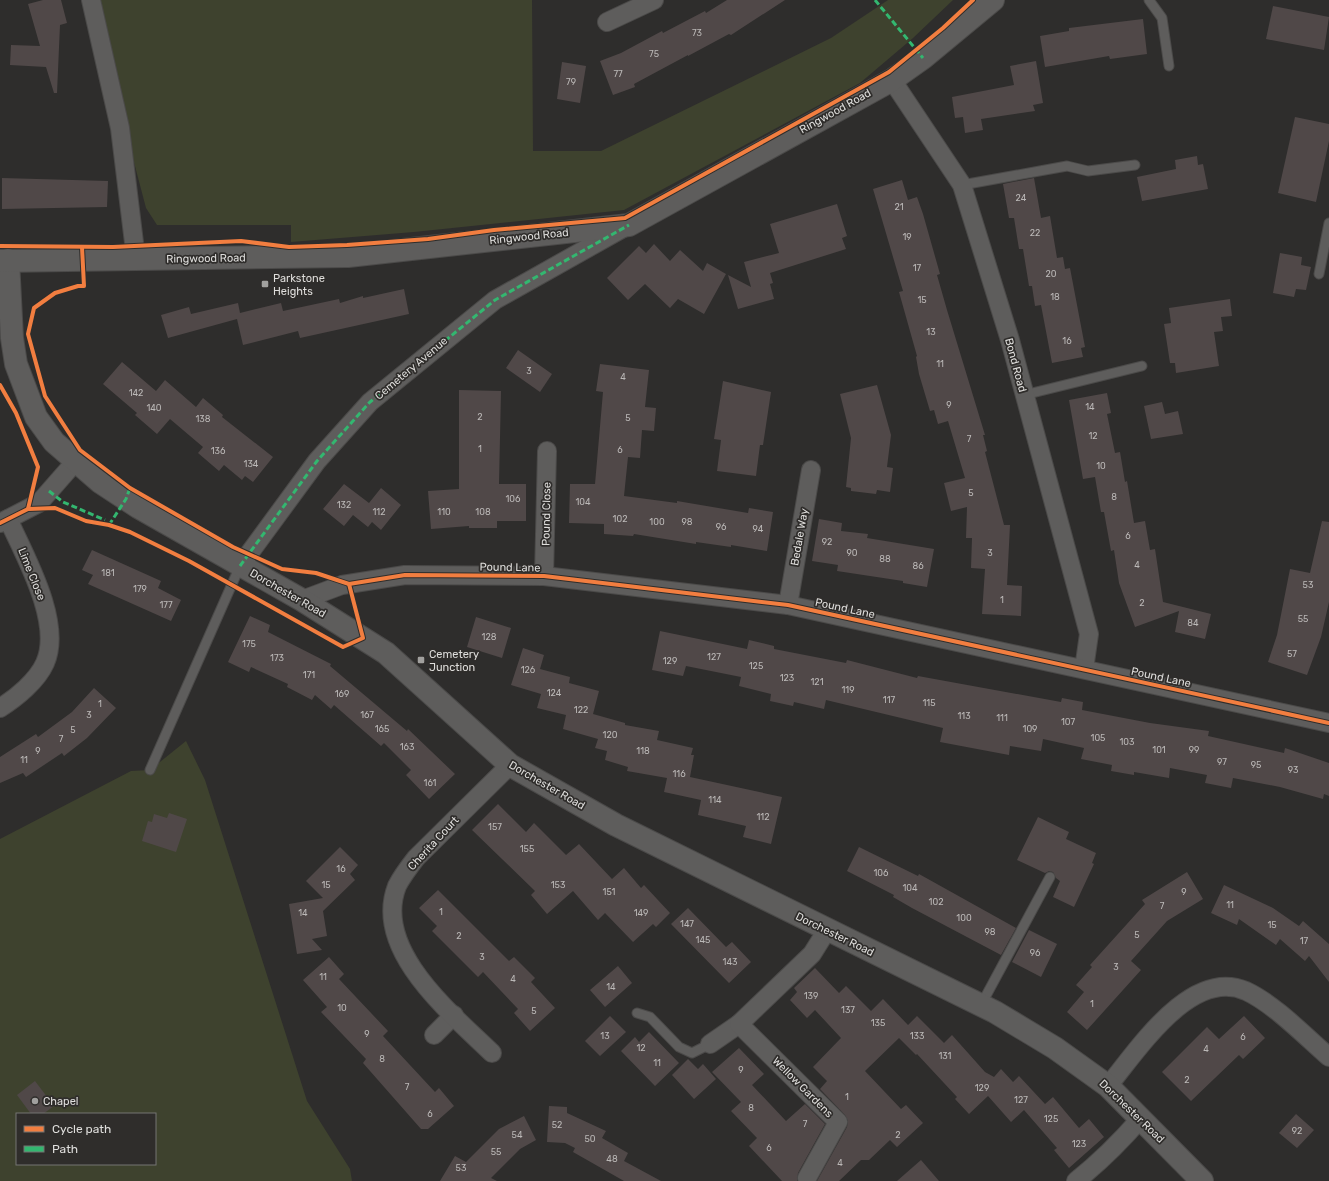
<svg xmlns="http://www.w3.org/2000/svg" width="1329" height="1181" font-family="Rubik,sans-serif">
<rect width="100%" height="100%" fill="#2e2d2c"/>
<g fill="#3e422e" fill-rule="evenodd">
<path d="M98,0H532L533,151H601L831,38L888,0H953L913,38L860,83L624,210L414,232L291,242V225H157L146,208L131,151Z"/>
<path d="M186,741L205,780L307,1101L350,1169L352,1181H0V839L131,771L150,770ZM17,1114H155V1164H17Z"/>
</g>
<g fill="#504848">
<path d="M43,0H61L67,23L60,25L57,93H54L46,67L10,65L11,45L40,46L28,4Z"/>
<path d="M727,0H785L731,35L729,34L688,56V55L634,84L635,87L613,95L600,61L621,53L662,31L663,33L705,11L706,13Z"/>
<path d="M1273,6L1329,17L1324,50L1266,39Z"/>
<path d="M1143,19L1147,54L1110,59L1109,56L1045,67L1040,36L1069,31V28Z"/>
<path d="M1036,61L1043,103L1033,105L1035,111L981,119L983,130L965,133L963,117L955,118L952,97L1014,85L1010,66Z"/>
<path d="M562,62L586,66L580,103L557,99Z"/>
<path d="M1295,117L1329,124V141L1316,202L1278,193Z"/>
<path d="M1197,156L1198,165L1203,164L1208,189L1142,201L1137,177L1176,169L1175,160Z"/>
<path d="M2,178L108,181L107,207L2,209Z"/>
<path d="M1034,178L1041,218L1050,216L1057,258L1063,257L1065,269L1070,268L1085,347L1081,348L1083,357L1052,363L1041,305L1035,306L1032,286H1029L1023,249H1019L1014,218H1009L1003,184Z"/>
<path d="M902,180L908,200L917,197L923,214L940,274L937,275L947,310L985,435H983L987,451L985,452L1004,525H1010L1007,585L1022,586L1021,616L982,614L985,569L971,568L972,538H966L967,507L951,511L944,483L965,478L948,421L938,424L934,410L930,411L919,374L916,357L917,356L899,292L903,291L873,189Z"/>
<path d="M837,204L847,236L842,238L846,249L770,273L773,283L770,284L774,299L738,309L728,275L751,287L744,262L779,253L770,224Z"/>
<path d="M654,244L670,261L680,250L703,271L707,263L726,274L704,314L678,299L670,308L645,284L628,300L607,278L639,246L646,253Z"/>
<path d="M1280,253L1302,257L1301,265L1311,267L1306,290L1296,289L1294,297L1273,293Z"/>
<path d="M404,289L409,314L300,338L298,331L243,345L237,319L168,338L161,315L189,307L191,314L238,303L240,313L281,303L283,311L339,299L340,303L363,296V298Z"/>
<path d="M1230,299L1232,316L1221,317L1223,331L1214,332L1219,366L1176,373L1175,363H1170L1164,324L1171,323L1169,308Z"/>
<path d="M518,350L552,374L540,392L506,368Z"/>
<path d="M122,362L156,391L165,380L196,407L203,398L223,415L222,417L273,457L253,482L245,476L242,480L224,465L219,471L198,453L203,447L170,419L157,434L135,415L137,413L103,384Z"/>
<path d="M600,364L649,370L645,407L656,408L654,431L642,430L640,458L628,457L624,496L677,503V501L748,513L749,508L773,512L767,551L731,545V547L696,542V544L634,534L633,536L604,534V524L569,523L570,484H595L603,392L596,391Z"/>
<path d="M723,381L771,392L763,445H760L756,476L717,471L721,440L714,439Z"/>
<path d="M877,385L891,435L887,467L893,468L890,492L877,490L876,494L851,491V488L846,487L851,438L840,394Z"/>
<path d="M459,390L501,391L499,484H526V521H497V528H469V526L431,529L428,491L459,489Z"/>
<path d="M1107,393L1111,413L1107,414L1115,453L1120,452L1125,482L1127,481L1134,523L1145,521L1150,550L1155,549L1163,602L1211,614L1205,639L1175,632L1179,611L1135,627L1119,583L1114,550L1111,551L1104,512H1101L1095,477L1083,479L1069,400Z"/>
<path d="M1162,402L1165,414L1178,411L1183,434L1151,439L1144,406Z"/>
<path d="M344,484L369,503L381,488L401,505L381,530L372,522L368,527L353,515L344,526L323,509Z"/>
<path d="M819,519L842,523L841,531L868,534L867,538L934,549L927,587L903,583V581L837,571L838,565L812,561Z"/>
<path d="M1322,521L1329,522V602L1321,637L1307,675L1268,662L1277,635L1290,569L1310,573Z"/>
<path d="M92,550L161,581L158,588L181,600L171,621L88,584L93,575L82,570Z"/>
<path d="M250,616L270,625L268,632L331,664L330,666L407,731L408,729L455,774L429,799L406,775L411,770L384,743L381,746L334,705L331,709L315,695L312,700L287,687L288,684L251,667L249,672L228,662Z"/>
<path d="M476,617L511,628L502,658L467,647Z"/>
<path d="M660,631L747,649L749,640L774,646V649L846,663L847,660L917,678L918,676L1061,702L1062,698L1083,702L1082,710L1150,723L1209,731L1208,736L1284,753L1285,748L1329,763V796L1324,794L1323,799L1280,787L1233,778L1231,788L1205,783L1207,775L1170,768L1169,778L1134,772V775L1111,771L1112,765L1081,759L1084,748L1043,739L1041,751L1010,746L1009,755L940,742L943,728L826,700L824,709L794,702L793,706L770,701L771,694L739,686L741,677L686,666L683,676L652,670Z"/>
<path d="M523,648L544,655L540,669L570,677L569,683L599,691L593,714L625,723V725L659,731L657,740L693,748L691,755H694L690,777L782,797L771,844L743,837L746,826L698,815L701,800L664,792L667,778L627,771L628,767L605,760L607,751L595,748L598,739L563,729L566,715L537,708L541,694L511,685Z"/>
<path d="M94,688L116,708L87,738L64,756L62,753L26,777L23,773L0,783V757L36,734L38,737L72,712Z"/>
<path d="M498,804L526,832L534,823L566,855L579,844L612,879L624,868L641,888L644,885L670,913L656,927L653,924L633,942L605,913L598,920L573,891L547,914L531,895L535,891L472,830Z"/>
<path d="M169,813L187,819L176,852L142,841L148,821L152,822L154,814L167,818Z"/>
<path d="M1038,817L1069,832L1066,839L1096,853L1092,863L1094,864L1074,907L1053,897L1060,881L1056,878L1053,872L1049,871L1045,873L1017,860Z"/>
<path d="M340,847L358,865L350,874L355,880L323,911L327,936L312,939L322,950L297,954L289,904L323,898L306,881Z"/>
<path d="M859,847L918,876L919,874L1016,928L1001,955L912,908L893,897L894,895L847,871Z"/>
<path d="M1187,872L1203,899L1167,921L1131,961L1141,970L1087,1030L1067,1012L1084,992L1076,985L1092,967L1090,965L1145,904L1142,900Z"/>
<path d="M1224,885L1273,908L1299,926L1303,921L1329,944V982L1309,956L1305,961L1280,939L1276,945L1239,919L1237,925L1211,913Z"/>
<path d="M438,890L509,961L514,957L535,978L531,982L555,1008L530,1031L514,1013L518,1009L483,972L478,977L432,931L437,926L419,908Z"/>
<path d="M688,908L726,947L732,942L751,962L729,983L671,924Z"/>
<path d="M1029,930L1057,944L1041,977L1012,962Z"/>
<path d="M329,957L344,974L339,979L388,1031L383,1036L435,1092L439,1088L454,1106L428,1129H421L363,1063L366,1059L321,1012L327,1007L303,980Z"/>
<path d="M618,966L632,983L605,1007L590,990Z"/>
<path d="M815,968L839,993L846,986L871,1011L883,999L908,1025L917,1016L944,1043L952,1035L985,1072L994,1077L1001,1069L1013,1082L1019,1076L1045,1104L1053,1097L1079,1128L1089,1119L1104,1137L1069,1168L1054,1150L1057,1148L1024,1110L1011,1122L988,1096L969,1114L955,1099L957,1097L917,1054L916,1055L899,1038L865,1071L901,1109L906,1105L923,1123L897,1147L890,1140L869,1160H861L839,1181H817L847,1127L848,1121L845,1115L820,1089L827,1081L813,1067L841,1038L815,1010L807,1018L790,1000L797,992L794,988Z"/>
<path d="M610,1016L626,1032L600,1056L585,1041Z"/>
<path d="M1244,1016L1265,1038L1243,1059L1239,1055L1191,1101L1162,1072L1207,1027L1219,1039Z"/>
<path d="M649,1032L679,1063L655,1086L621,1051L635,1037L639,1042Z"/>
<path d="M739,1048L764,1074L752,1085L786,1121L805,1104L825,1124L798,1173L797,1181H782L749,1146L757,1138L731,1111L741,1102L712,1072Z"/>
<path d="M688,1059L698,1069L703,1064L716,1079L694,1099L672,1075Z"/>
<path d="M35,1081L54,1106L43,1114H31L17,1095Z"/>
<path d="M549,1106L567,1107V1113L606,1131L602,1138L628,1153L624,1161L661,1181H624L573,1152L575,1148L565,1143L547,1142Z"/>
<path d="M1296,1114L1314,1130L1297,1148L1279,1133Z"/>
<path d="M524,1116L536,1140L520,1149L491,1178L497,1181H440L455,1156L466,1162L499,1129Z"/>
<path d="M921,1160L939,1181H897Z"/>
</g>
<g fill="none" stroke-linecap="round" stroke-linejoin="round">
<g stroke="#4b4a49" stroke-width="11">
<g id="lane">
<path d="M1149,0L1162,18L1169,66"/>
<path d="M962,185L1067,166L1088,171L1135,165"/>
<path d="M1319,274L1329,223"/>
<path d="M1024,395L1142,366"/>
<path d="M150,770L240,566"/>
<path d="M981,1005L1050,877"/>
<path d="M637,1013L650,1017L679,1047L692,1053L710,1044"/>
</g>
</g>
<g stroke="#4b4a49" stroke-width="20">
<g id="street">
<path d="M91,0L120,128L136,259"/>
<path d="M607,22L654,0"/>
<path d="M892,80L962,185L1010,340L1089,634L1084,669"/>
<path d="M0,523L39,503L75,462"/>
<path d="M240,566L317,461L370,402L495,300L625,227"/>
<path d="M544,576L547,451"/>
<path d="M302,600L342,585L405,575L544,576L788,605L1329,723"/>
<path d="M788,605L811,470"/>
<path d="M0,708C16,698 37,681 45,663C63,623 25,556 8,519"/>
<path d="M434,1035L454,1015"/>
<path d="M710,1044L739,1024"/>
<path d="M492,1053C452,1014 372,950 397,886C402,876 409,867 416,858L510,765"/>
<path d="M1108,1086C1138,1050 1191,967 1246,991C1274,1004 1305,1036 1329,1057"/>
<path d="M807,1178L838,1122L739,1024L812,954L827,930"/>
<path d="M1076,1181C1100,1162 1121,1141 1141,1118"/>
</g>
</g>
<g stroke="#4b4a49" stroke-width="24">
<g id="secondary">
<path d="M8,260L12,338L16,364L36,417L54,442L100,482L138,507L302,600L386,653L510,765L616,825L995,1012L1055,1048L1108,1086L1202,1181"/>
<path d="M0,261L348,256L629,225L892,80L923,58L993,0"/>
</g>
</g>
<use href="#lane" stroke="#5e5d5c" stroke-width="9"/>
<use href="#street" stroke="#5e5d5c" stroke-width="18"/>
<use href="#secondary" stroke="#5e5d5c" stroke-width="22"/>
<g stroke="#33b770" stroke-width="3" stroke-dasharray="6 3" stroke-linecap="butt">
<path d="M875,0L923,58"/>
<path d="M49,491L63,502L105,520"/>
<path d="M109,525L126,499L130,488"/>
<path d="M240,566L317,461L370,402L495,300L629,225"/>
</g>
<g stroke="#2f2d2b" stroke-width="6">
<g id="cycleway">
<path d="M0,246L113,247L241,241L289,247L347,245L428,239L494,230L625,218L889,72L943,28L973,0"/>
<path d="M82,247L84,286H78L55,293L34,308L28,334L45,396L80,450L130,488L233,547L282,569L316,573L349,584L405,575L544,576L788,605L1329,723"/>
<path d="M0,385L16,413L38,467L28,509"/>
<path d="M0,523L28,509L55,508L86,521L109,525L130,532L189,561L343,647L363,638L349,584"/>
</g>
</g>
<use href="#cycleway" stroke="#f27e40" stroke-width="4"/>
</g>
<g fill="#a1a09e" stroke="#2f2d2b" stroke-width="1.5">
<rect x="261" y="280" width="8" height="8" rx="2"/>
<rect x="417" y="656" width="8" height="8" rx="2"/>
<circle cx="35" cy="1101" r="4"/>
</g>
<g text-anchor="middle" stroke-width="3.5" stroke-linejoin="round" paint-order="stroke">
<g font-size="9" fill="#bbb8b7">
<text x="697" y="36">73</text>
<text x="654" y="57">75</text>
<text x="618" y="77">77</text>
<text x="571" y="85">79</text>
<text x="1021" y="201">24</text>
<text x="899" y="210">21</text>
<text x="1035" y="236">22</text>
<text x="907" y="240">19</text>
<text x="917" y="271">17</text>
<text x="1051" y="277">20</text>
<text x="1055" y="300">18</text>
<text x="922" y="303">15</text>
<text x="931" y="335">13</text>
<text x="1067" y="344">16</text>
<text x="940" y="367">11</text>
<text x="529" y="374">3</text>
<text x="623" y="380">4</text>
<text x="136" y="396">142</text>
<text x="949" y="408">9</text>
<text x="1090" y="410">14</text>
<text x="154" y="411">140</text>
<text x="480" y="420">2</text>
<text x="628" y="421">5</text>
<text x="203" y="422">138</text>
<text x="1093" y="439">12</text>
<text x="969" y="442">7</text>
<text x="480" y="452">1</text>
<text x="620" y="453">6</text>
<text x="218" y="454">136</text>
<text x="251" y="467">134</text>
<text x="1101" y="469">10</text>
<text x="971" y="496">5</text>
<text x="1114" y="500">8</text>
<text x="513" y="502">106</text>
<text x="583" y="505">104</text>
<text x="344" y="508">132</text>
<text x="379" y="515">112</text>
<text x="444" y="515">110</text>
<text x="483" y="515">108</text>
<text x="620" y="522">102</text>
<text x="657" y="525">100</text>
<text x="687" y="525">98</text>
<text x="721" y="530">96</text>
<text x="758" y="532">94</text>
<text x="1128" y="539">6</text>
<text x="827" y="545">92</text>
<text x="852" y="556">90</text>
<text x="990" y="556">3</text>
<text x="885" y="562">88</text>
<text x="1137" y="568">4</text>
<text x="918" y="569">86</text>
<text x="108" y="576">181</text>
<text x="1308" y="588">53</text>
<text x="140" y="592">179</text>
<text x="1002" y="603">1</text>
<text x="1142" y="606">2</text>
<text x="166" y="608">177</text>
<text x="1303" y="622">55</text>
<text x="1193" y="626">84</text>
<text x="489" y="640">128</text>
<text x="249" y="647">175</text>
<text x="1292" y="657">57</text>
<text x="714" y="660">127</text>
<text x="277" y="661">173</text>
<text x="670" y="664">129</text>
<text x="756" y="669">125</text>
<text x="528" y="673">126</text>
<text x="309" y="678">171</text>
<text x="787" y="681">123</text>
<text x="817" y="685">121</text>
<text x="848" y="693">119</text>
<text x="554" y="696">124</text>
<text x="342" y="697">169</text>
<text x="889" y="703">117</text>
<text x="929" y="706">115</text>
<text x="100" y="707">1</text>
<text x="581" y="713">122</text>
<text x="89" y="718">3</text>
<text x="367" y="718">167</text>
<text x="964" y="719">113</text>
<text x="1002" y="721">111</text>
<text x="1068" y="725">107</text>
<text x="382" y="732">165</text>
<text x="1030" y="732">109</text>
<text x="73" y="733">5</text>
<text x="610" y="738">120</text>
<text x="1098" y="741">105</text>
<text x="61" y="742">7</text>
<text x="1127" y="745">103</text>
<text x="407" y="750">163</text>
<text x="1159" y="753">101</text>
<text x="1194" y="753">99</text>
<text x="38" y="754">9</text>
<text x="643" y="754">118</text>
<text x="24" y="763">11</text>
<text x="1222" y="765">97</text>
<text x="1256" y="768">95</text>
<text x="1293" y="773">93</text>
<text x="679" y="777">116</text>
<text x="430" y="786">161</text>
<text x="715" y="803">114</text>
<text x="763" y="820">112</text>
<text x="495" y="830">157</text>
<text x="527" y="852">155</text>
<text x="341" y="872">16</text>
<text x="881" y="876">106</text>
<text x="326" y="888">15</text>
<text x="558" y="888">153</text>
<text x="910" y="891">104</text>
<text x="609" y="895">151</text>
<text x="1184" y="895">9</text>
<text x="936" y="905">102</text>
<text x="1230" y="908">11</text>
<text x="1162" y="909">7</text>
<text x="441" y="915">1</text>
<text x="303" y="916">14</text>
<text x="641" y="916">149</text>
<text x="964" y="921">100</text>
<text x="687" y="927">147</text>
<text x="1272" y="928">15</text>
<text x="990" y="935">98</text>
<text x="1137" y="938">5</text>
<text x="459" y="939">2</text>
<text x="703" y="943">145</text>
<text x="1304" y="944">17</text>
<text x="1035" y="956">96</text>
<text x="482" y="960">3</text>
<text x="730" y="965">143</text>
<text x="1116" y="970">3</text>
<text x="323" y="980">11</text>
<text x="513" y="982">4</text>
<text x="611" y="990">14</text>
<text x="811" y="999">139</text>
<text x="1092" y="1007">1</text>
<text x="342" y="1011">10</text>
<text x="848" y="1013">137</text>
<text x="534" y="1014">5</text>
<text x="878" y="1026">135</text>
<text x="367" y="1037">9</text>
<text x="605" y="1039">13</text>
<text x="917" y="1039">133</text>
<text x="1243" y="1040">6</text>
<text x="641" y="1051">12</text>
<text x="1206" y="1052">4</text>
<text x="945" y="1059">131</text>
<text x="382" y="1062">8</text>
<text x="657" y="1066">11</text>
<text x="741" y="1073">9</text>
<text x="1187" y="1083">2</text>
<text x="407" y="1090">7</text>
<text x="982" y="1091">129</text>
<text x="847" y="1100">1</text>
<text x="1021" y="1103">127</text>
<text x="751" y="1111">8</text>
<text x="430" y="1117">6</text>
<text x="1051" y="1122">125</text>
<text x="805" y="1127">7</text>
<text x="557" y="1128">52</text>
<text x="1297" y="1134">92</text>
<text x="517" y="1138">54</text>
<text x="898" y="1138">2</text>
<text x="590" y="1142">50</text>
<text x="1079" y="1147">123</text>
<text x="769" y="1151">6</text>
<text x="496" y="1155">55</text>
<text x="612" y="1162">48</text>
<text x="840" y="1166">4</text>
<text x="461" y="1171">53</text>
</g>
<g font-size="11" fill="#dfdedc" stroke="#2f2d2b">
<text transform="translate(835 111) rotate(-29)" y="4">Ringwood Road</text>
<text transform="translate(529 236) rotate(-6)" y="4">Ringwood Road</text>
<text transform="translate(206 258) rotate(-1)" y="4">Ringwood Road</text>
<text transform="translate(1016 365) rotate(75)" y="4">Bond Road</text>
<text transform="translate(411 368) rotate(-40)" y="4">Cemetery Avenue</text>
<text transform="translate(546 514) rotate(-89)" y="4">Pound Close</text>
<text transform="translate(799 537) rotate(-80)" y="4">Bedale Way</text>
<text transform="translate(510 567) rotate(1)" y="4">Pound Lane</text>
<text transform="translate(32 574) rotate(68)" y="4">Lime Close</text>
<text transform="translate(288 593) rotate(30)" y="4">Dorchester Road</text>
<text transform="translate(845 608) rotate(12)" y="4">Pound Lane</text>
<text transform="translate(1161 677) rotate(12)" y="4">Pound Lane</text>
<text transform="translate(547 785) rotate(30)" y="4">Dorchester Road</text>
<text transform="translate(433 843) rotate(-47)" y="4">Cherita Court</text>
<text transform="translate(835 934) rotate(26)" y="4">Dorchester Road</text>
<text transform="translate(803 1087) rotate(45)" y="4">Wellow Gardens</text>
<text transform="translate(1132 1111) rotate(44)" y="4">Dorchester Road</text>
</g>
<g font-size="11" fill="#dfdedc" stroke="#2f2d2b" text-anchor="start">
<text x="273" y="282">Parkstone<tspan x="273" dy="13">Heights</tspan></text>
<text x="429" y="658">Cemetery<tspan x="429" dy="13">Junction</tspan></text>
<text x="43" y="1105">Chapel</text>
</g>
</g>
<rect x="16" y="1113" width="140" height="52" fill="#2f2d2b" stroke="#757472"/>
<rect x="24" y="1126" width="20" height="6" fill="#f27e40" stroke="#757472"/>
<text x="52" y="1133" font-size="12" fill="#dfdedc">Cycle path</text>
<rect x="24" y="1146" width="20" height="6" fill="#33b770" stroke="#757472"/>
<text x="52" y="1153" font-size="12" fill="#dfdedc">Path</text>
</svg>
